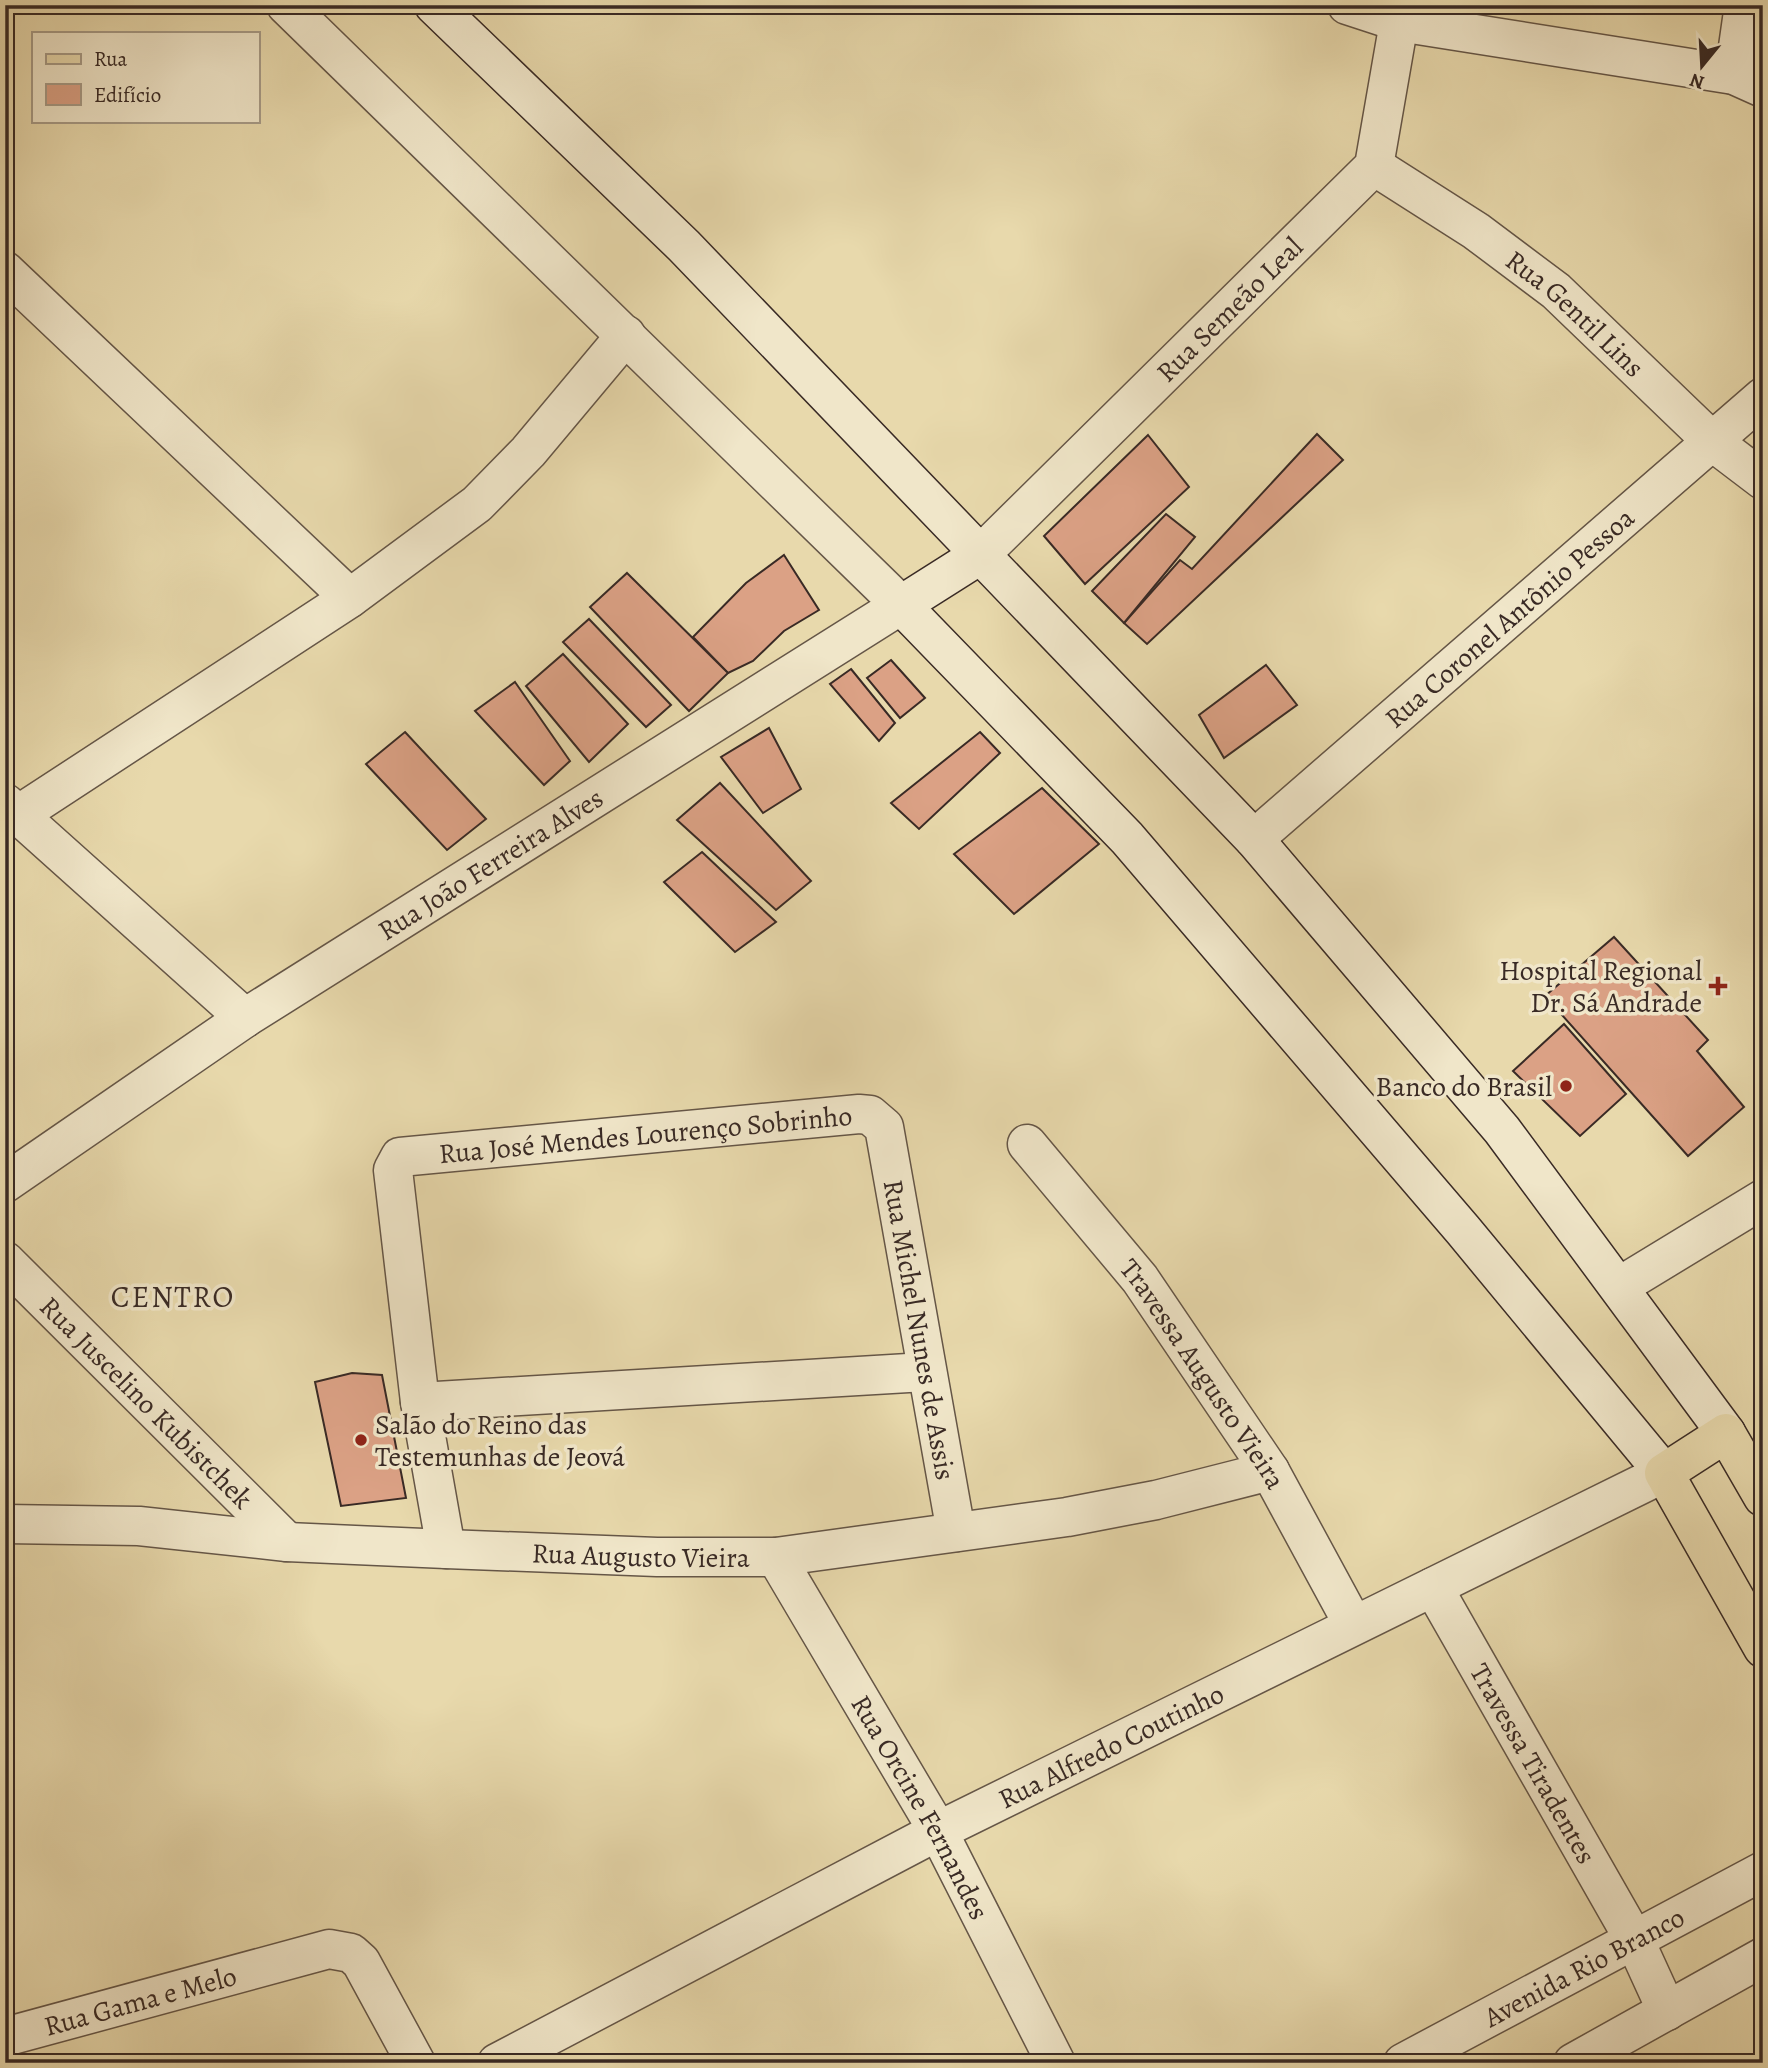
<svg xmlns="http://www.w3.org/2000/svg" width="1768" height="2068" font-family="Alegreya,serif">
<rect width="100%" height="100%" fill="#e8d9ac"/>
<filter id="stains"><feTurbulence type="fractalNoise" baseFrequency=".00286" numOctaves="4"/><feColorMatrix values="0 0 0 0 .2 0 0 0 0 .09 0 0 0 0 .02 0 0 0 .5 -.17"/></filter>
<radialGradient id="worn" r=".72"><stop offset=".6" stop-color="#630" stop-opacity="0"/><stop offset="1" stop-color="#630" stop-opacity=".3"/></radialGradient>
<g fill="#dba185" stroke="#392a25" stroke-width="2">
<path d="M1317,434L1343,460L1147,644L1124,623L1180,560L1192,569Z"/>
<path d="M1148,435L1189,487L1085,584L1044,536Z"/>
<path d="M1166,514L1195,537L1124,623L1092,591Z"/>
<path d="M784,555L819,610L784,631L753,661L728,673L693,637L746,583Z"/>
<path d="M627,573L728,673L689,711L590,607Z"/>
<path d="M589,619L671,705L646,727L563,642Z"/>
<path d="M563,654L628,724L589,762L526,686Z"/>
<path d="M891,660L925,698L900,718L867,678Z"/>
<path d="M1266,665L1297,705L1224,758L1199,715Z"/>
<path d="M851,669L895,723L879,741L830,684Z"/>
<path d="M515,682L570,761L544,785L475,711Z"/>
<path d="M769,728L801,789L763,813L721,757Z"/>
<path d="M405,732L486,819L447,850L366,764Z"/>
<path d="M980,732L1000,753L919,829L891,803Z"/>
<path d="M720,783L811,881L776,910L677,820Z"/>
<path d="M1042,788L1099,844L1014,914L954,854Z"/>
<path d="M702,852L776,922L735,952L664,882Z"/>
<path d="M1614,937L1708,1040L1697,1051L1744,1107L1688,1156L1545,996Z"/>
<path d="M1564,1024L1626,1094L1580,1136L1513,1071Z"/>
<path d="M352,1373L382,1375L406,1498L341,1506L315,1382Z"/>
</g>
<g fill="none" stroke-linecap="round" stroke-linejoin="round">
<g stroke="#655647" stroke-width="41">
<g id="minor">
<path d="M1347,5L1399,22L1734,75L1763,88"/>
<path d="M1734,75L1744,5"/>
<path id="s1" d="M1374,166L1476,231L1556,291L1713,442L1763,480"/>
<path d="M5,271L350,598"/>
<path id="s2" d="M980,555L1374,166L1399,22"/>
<path d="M5,803L245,1018"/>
<path d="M18,815L350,598L477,504L528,452L626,335"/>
<path id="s3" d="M1254,839L1763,397"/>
<path id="s4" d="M1027,1144L1140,1279L1270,1471L1353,1624"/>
<path id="s5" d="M5,1183L245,1018L901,605L286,5"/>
<path id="s6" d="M5,1261L287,1542"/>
<path d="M1620,1286L1763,1199"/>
<path d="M420,1402L925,1372"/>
<path id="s7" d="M5,1524L139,1526L287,1542L446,1549L657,1557H776L1067,1517L1156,1500L1270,1471"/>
<path id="s8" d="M446,1549L420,1402L393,1170L400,1157L859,1114L870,1115L884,1127L956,1532"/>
<path id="s9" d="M776,1557L938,1831L1056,2063"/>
<path id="s10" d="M1433,1587L1635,1941L1667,2011"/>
<path id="s11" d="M5,2037L329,1949L351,1953L361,1962L416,2063"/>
<path id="s12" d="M497,2063L938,1831L1664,1473"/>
<path id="s13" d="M1403,2063L1763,1871"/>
<path d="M1573,2063L1763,1957"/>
</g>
</g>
<g stroke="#392a25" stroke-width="41">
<g id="secondary">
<path d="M434,5L684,246L1254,839L1502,1130L1726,1433"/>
<path d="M980,555L901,605L1127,838L1463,1230L1664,1473"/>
</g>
</g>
<g stroke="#392a25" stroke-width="41">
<path id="primary" d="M1763,1497L1726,1433L1664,1473L1763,1648"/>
</g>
<use href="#minor" stroke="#f0e6c9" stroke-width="38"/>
<use href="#secondary" stroke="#f0e6c9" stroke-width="38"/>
<use href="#primary" stroke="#e8d9ac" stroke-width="38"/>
</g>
<g fill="#8f2418" stroke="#f0e6c9" stroke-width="2.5">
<path d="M1714.5 975.5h7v7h7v7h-7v7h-7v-7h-7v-7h7z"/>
<circle cx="1566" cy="1086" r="7"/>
<circle cx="361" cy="1440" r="7"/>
</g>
<g text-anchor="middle" stroke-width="7" stroke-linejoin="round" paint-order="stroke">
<g font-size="28" fill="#392a25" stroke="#f0e6c9">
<text dy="10" stroke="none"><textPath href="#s2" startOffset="350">Rua Semeão Leal</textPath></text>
<text dy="10" stroke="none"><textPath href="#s1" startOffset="250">Rua Gentil Lins</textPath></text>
<text dy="10" stroke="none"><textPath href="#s3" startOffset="338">Rua Coronel Antônio Pessoa</textPath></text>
<text dy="10" stroke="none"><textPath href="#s5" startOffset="581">Rua João Ferreira Alves</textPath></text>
<text dy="10" stroke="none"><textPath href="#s8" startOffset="644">Rua José Mendes Lourenço Sobrinho</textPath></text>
<text dy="10" stroke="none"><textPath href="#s8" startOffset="1094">Rua Michel Nunes de Assis</textPath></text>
<text dy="10" stroke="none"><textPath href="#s4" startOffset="290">Travessa Augusto Vieira</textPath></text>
<text dy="10" stroke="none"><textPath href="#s6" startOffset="200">Rua Juscelino Kubistchek</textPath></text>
<text dy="10" stroke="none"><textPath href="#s7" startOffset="637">Rua Augusto Vieira</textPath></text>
<text dy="10" stroke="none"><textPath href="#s12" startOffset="691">Rua Alfredo Coutinho</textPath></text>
<text dy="10" stroke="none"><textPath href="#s10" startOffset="203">Travessa Tiradentes</textPath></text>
<text dy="10" stroke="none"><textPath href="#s9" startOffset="289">Rua Orcine Fernandes</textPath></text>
<text dy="10" stroke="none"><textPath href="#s13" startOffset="205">Avenida Rio Branco</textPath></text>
<text dy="10" stroke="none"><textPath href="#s11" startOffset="140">Rua Gama e Melo</textPath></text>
</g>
<g font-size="28" fill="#392a25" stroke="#f0e6c9" text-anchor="end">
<text x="1702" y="980">Hospital Regional<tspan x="1702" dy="32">Dr. Sá Andrade</tspan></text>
<text x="1552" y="1096">Banco do Brasil</text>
<text x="375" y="1434" text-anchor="start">Salão do Reino das<tspan x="375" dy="32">Testemunhas de Jeová</tspan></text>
</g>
<g font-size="30" letter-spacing="2" fill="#392a25" stroke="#f0e6c9">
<text x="173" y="1307">CENTRO</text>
</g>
</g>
<rect width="1768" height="2068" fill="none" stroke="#e8d9ac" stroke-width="28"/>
<rect x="7" y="7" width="1754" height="2054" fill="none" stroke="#392a25" stroke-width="3.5"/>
<rect x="14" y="14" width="1740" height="2040" fill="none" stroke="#392a25" stroke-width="2"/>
<rect x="32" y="32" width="228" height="91" fill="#f0e6c9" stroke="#a79b87" stroke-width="2"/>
<rect x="46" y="54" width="35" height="10" fill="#e8d9ac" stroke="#a79b87" stroke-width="2"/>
<text x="94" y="66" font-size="21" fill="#392a25">Rua</text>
<rect x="46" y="84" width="35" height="21" fill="#dba185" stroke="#a79b87" stroke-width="2"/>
<text x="94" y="102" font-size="21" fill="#392a25">Edifício</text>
<g transform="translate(1702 66) rotate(198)" stroke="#f0e6c9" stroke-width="5" paint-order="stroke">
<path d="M0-5L12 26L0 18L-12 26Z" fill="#392a25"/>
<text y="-10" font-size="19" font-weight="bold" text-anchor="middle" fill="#392a25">N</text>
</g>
<rect width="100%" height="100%" filter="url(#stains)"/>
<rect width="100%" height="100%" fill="url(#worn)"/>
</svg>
